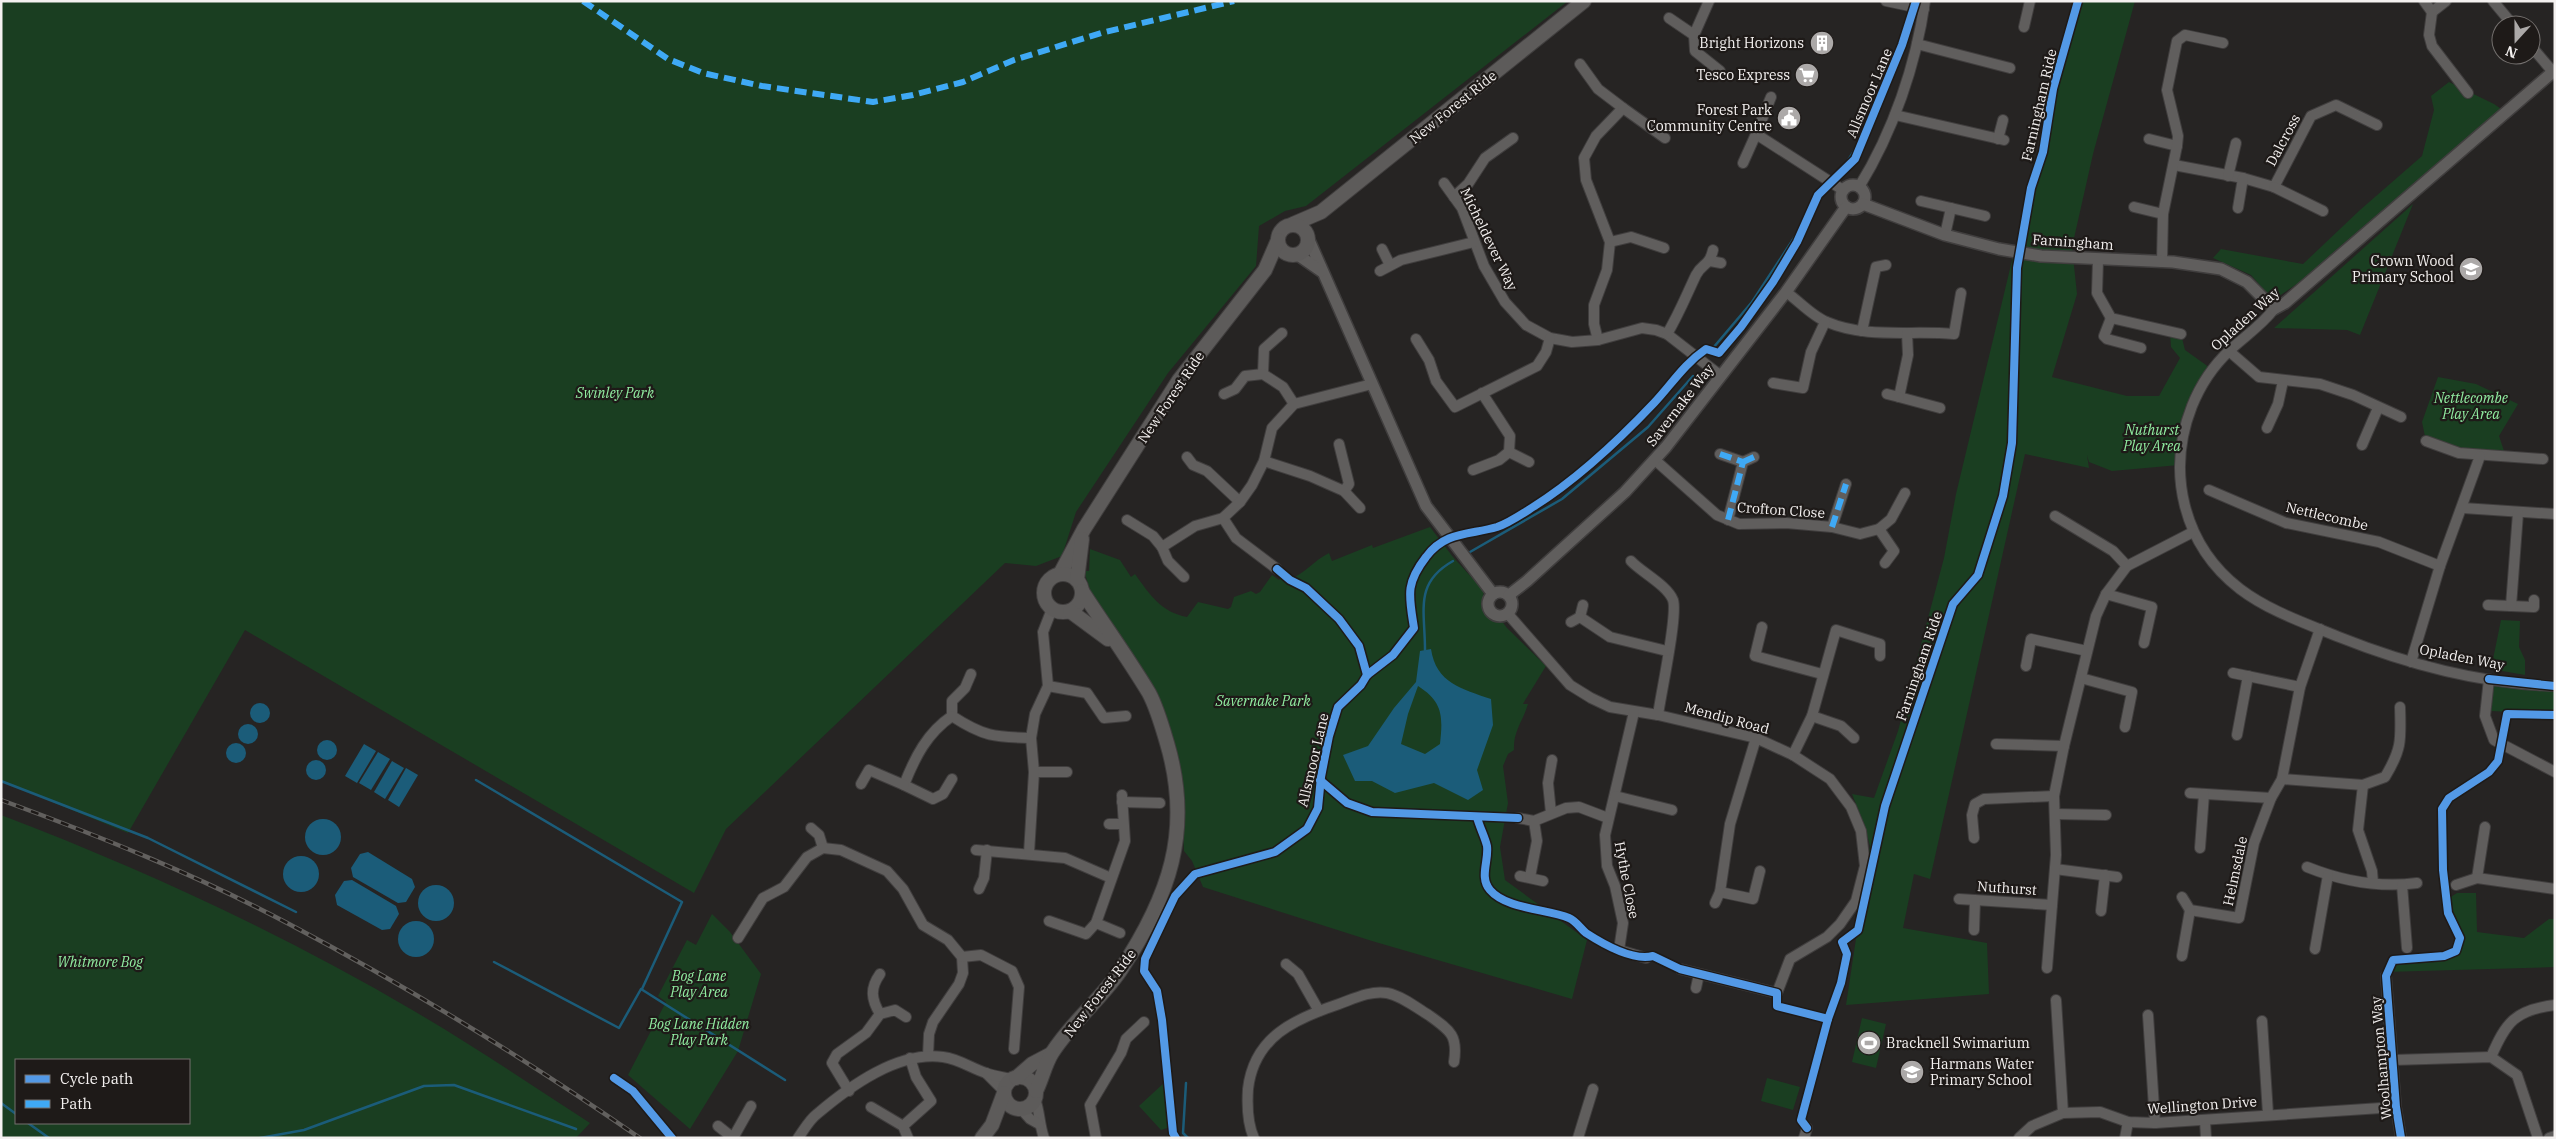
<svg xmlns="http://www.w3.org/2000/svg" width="2556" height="1139" font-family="'IBM Plex Serif',serif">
<rect width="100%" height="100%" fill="#262423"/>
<g fill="#1a3e21" fill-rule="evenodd">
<path d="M1,1H1568L1306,206L1285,211L1259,226L1256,266L1168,373L1076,512L1062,556L1036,566L1005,563L726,829L694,893L245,630L128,833L1,781Z"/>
<path d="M2075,1H2135L2093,154L2072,247L2077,294L2052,377L2127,396H2159L2180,358L2171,347L2170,332L2181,334L2185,350L2213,370L2198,394L2179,465L2112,471L2089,462L2087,455L2089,468L2025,454L1930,879L1914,874L1903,928L1987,943L1989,994L1846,1005L1870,846L1864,824L1852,794L1874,798L1898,731L1944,558L1956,494L2044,127L2048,94Z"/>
<path d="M2449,82L2494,104L2501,109L2330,255L2309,276L2273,300L2251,275L2213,258L2221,249L2303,264L2360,210L2422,156L2434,110L2431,96Z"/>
<path d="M2413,204L2360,335L2347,330L2274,328Z"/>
<path d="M2438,377L2476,384L2518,404L2499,436L2506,457L2480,456L2426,441L2422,422Z"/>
<path d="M1430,527L1453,557L1484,591L1483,596L1507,628L1546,666L1524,702L1523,704H1528C1523,721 1513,731 1514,750L1508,754L1503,766L1508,803L1500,847L1505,880L1587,940L1572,999L1372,941L1203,887L1192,861L1184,851L1180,767L1144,672L1103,618L1091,593L1084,571H1089L1090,549L1120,560L1131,577L1135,574C1150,595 1161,612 1187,617L1198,602L1228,609L1231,607L1234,597L1251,591L1256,594L1260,592L1272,575L1279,580L1283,574L1290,579C1306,573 1313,561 1329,553L1332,561L1372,545L1373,548Z"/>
<path d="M2501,620L2520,621L2519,647L2525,660V675L2491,669Z"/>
<path d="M2493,675L2555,690V714L2491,711Z"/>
<path d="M1,815C143,869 283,934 414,1011C474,1046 531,1085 590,1123L576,1138H1ZM189,1060V1123H16V1060Z"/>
<path d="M2457,893H2476L2477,932L2524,938L2549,919H2555V967L2385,972L2392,955L2450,954L2459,936L2450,917L2446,900Z"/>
<path d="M712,914L730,932L761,974L738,1051L690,1129L628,1075L666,1002L658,996L687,940L696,945Z"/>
<path d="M1862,1018L1886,1024L1876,1068L1852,1062Z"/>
<path d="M1767,1078L1800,1087L1793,1110L1761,1101Z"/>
<path d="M1165,1082L1170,1127L1161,1130L1139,1106Z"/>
</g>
<g fill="#1b5c79" fill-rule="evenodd">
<path d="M1431,649C1436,683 1462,689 1491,699L1493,725L1477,770L1483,790L1468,800L1434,783L1395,793L1372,781H1355L1343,755L1368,746L1394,708L1416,682L1420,651ZM1418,686C1443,702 1443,716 1440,744L1425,754L1401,744L1408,714Z"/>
<circle cx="260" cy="713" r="10"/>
<circle cx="248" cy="734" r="10"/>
<circle cx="327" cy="750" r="10"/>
<circle cx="236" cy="753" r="10"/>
<path d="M364,744L376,751L357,783L345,776Z"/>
<path d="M378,752L390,759L371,790L359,783Z"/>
<circle cx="316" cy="770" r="10"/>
<path d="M392,761L404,768L385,799L374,792Z"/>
<path d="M406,768L418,775L399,807L388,800Z"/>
<circle cx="323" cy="837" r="18"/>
<path d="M368,852L412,879L415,887L406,902L398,903L353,877L351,868L360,854Z"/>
<circle cx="301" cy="874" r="18"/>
<path d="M352,880L396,906L399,914L390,929L382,930L337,905L335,895L344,881Z"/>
<circle cx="436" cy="903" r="18"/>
<circle cx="416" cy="939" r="18"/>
</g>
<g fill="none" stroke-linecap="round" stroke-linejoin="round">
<g stroke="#1b5c79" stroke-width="2.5">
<path d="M1841,169C1865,144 1891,62 1905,27"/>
<path d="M1713,348L1752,302L1796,235L1819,191"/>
<path d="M1470,552L1562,499L1648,427L1693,376"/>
<path d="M1425,650C1425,610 1414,583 1453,561"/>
<path d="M476,780L682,902L642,989"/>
<path d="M1,781L148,838L296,912"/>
<path d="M494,962L619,1028L641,989L785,1080"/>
<path d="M1186,1083L1183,1133L1188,1138"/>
<path d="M1,1103L16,1114"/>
<path d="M28,1123L49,1138"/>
<path d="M260,1138L304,1130L424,1086L454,1085L576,1129"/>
</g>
<g stroke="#403e3e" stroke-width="12">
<g id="minor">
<path d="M1709,1L1694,35L1695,51L1720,71"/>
<path d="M1886,1L1924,9"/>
<path d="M2424,1L2432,12L2446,1"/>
<path d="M2493,1L2513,25"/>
<path d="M2432,12L2429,35L2432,46L2468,93"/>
<path d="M1669,18L1694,35"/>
<path d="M2024,27L2030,1"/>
<path d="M1917,44L2010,68"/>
<path d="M2531,46L2553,72"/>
<path d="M1580,64L1598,89L1623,108L1596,136L1584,158L1586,180L1610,242L1607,270L1594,305V324L1598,340"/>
<path d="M1771,97L1756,134L1843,190"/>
<path d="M1623,108L1665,138"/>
<path d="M1895,115L2004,140"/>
<path d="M1998,139L2003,120"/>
<path d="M2149,139L2177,146"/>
<path d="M1743,163L1756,134"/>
<path d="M2174,165L2243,178L2274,187L2311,116L2336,105L2377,125"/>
<path d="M2228,176L2236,143"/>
<path d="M1444,183L1462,208L1484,266L1505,302L1526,325L1550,338L1572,342L1598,340L1642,328L1656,330L1667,334L1721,376"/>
<path d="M1859,187C1893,132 1916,65 1925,1"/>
<path d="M2274,187L2323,211"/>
<path d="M1454,197L1468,184L1485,158L1513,138"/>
<path d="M1921,201L1951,208L1945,235"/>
<path d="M2134,207L2163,214"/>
<path d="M1951,208L1985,216"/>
<path d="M2238,208L2243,178"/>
<path d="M1610,242L1631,237L1664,248"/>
<path d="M1382,249L1390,265"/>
<path d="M2098,260L2097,293L2111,318L2181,334"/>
<path d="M1710,261L1721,263"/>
<path d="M2162,262L2163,214L2177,146L2178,136L2167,90L2177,41L2185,35L2223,43"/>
<path d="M1380,271L1401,260L1474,242"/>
<path d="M1786,292C1799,301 1813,317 1827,322C1867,339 1912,330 1954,334L1961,293"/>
<path d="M2274,309C2262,325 2245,336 2230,350C2214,365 2200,386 2192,406C2166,472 2183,545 2240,589C2269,611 2305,623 2339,637C2407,664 2480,684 2555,686"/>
<path d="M2111,318L2104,336L2107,339L2141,348"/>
<path d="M1862,331L1876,267L1886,265"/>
<path d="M1907,333L1908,355L1899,397L1940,408"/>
<path d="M1667,334C1679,314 1686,296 1696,275C1702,263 1709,267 1713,250"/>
<path d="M1416,339L1429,360L1436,381L1455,407L1537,366L1546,352L1550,338"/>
<path d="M2229,351L2259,377L2320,384L2353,395L2401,417"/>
<path d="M1263,374L1264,349L1282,333"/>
<path d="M1773,383L1803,388L1811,352L1825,322"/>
<path d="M1224,394L1235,389L1245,376L1263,374L1283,387L1294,404"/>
<path d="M1887,394L1899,397"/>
<path d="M2267,428L2278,404L2283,381"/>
<path d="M2426,441L2459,453L2543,459"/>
<path d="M1339,444L1349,484L1344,491"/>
<path d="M2362,445L2378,408"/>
<path d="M1509,452L1529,462"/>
<path d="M1720,454L1743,462L1728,520"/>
<path d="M1187,457L1193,465L1207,471L1240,502"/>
<path d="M1655,460L1717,515L1739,524L1786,523L1832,527L1860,534L1879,529L1891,519L1905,493"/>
<path d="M1264,461L1310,476L1344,491L1360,508"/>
<path d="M1743,462L1754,457"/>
<path d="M1473,470L1499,460L1509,452L1510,436L1482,393"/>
<path d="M2209,490L2286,523L2379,542L2440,566"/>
<path d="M2463,508L2555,514"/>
<path d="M2055,516L2113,551L2127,566"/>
<path d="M1223,518L1236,538L1277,569"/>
<path d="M1127,520L1153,536L1162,547"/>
<path d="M1832,527L1846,484"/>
<path d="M1879,529L1894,551L1885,563"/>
<path d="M1631,561C1641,572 1667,585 1673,600C1678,615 1661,693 1658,715"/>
<path d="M1184,577L1168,561L1162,547L1195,526L1223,518L1240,502L1252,485L1264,461L1272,428L1294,404L1372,384"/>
<path d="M2106,594L2152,607L2144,643"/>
<path d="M1583,605L1580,617L1610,637L1667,651"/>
<path d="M2488,605L2534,607V600"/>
<path d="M2511,606L2518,513"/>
<path d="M1508,614L1570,685L1591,698L1610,707L1658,715L1756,738L1793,755L1830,779L1851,807L1861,831L1865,866L1856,901L1840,924L1827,937L1790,959L1777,993L1680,969"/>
<path d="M1571,622L1580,617"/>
<path d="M1762,627L1755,656L1822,674"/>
<path d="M2411,662L2440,566L2480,456"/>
<path d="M2026,666L2031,639L2087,651"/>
<path d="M2233,673L2300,687"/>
<path d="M2081,678L2132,692L2125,727"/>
<path d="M2489,679L2485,716L2494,740L2555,772"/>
<path d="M1048,686L1087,693L1104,718L1126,716"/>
<path d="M1634,712L1605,835L1607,866L1615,886L1623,923L1619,950L1646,958"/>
<path d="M952,716V701L965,688L971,674"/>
<path d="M1812,716L1841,726L1854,738"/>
<path d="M2237,735L2248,676"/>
<path d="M1756,738L1730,824L1720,892L1753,899L1760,871"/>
<path d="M1996,744L2064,746"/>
<path d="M1793,755L1812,716L1836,630L1880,644V656"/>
<path d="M1034,772H1067"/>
<path d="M952,779L943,794L933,799L904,785C915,757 927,733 952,716C984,737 995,737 1031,738"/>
<path d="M2282,779L2363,785L2385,777C2402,749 2401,740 2400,707"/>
<path d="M861,784L869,770L904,785"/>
<path d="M2363,785L2358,830L2372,871L2373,883"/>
<path d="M2190,793L2271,798"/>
<path d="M1615,796L1672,810"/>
<path d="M1122,802L1160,803"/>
<path d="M1551,813L1548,783L1552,760"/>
<path d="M2055,814L2106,815"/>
<path d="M1518,818L1534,821L1566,808L1579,807L1608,818"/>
<path d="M1109,824H1123"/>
<path d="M811,828L819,835L823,848"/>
<path d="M1974,838L1972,815L1975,804L1984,799L2054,796"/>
<path d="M2200,848L2204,794"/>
<path d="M976,850L1065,858L1111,878"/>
<path d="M1029,853L1034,772L1031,738L1035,714L1048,686L1043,632L1052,609"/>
<path d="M2307,867C2342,881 2379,888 2417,883"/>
<path d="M2055,869L2117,877"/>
<path d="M1520,876L1543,881"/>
<path d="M1530,877L1537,841L1534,821"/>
<path d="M2477,878L2485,827"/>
<path d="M2402,885L2407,948"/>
<path d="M2456,885L2477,878L2555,889"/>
<path d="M979,889L984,878L987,850"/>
<path d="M2182,897L2190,910L2239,918L2254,843L2271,798L2282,779L2300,687L2320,629"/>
<path d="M1959,899L2052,905"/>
<path d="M1715,903L1720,892"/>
<path d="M2101,911L2105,875"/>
<path d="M1049,921L1086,934L1096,923L1125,841L1122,795"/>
<path d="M1096,923L1120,933"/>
<path d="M1974,930L1975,901"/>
<path d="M738,938L763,898L784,887L807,857L823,848L841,850L887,871L903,889L923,925L948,940L962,957L963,973L959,984L933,1022L929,1034L928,1056"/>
<path d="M2315,949L2328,875"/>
<path d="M2182,956L2190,910"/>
<path d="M962,957L981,955L1012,971L1019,987L1014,1049"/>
<path d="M1286,964L1298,974L1319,1011"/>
<path d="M2047,968L2056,855L2054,796L2064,746L2096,616L2106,594L2127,566L2193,532"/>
<path d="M2386,976L2396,1107L2401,1138"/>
<path d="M1696,988L1699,974"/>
<path d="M2056,1000L2063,1113"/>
<path d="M880,1014C871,999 870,988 880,974"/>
<path d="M2148,1015L2155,1123"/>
<path d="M2262,1021L2268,1114"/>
<path d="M2491,1057C2506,1022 2515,1010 2555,1005"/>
<path d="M2393,1060L2491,1057L2517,1075L2538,1138"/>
<path d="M986,1073L1004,1091"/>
<path d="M849,1091L832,1063L837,1054L866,1033L880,1014L895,1010L906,1017"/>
<path d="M1035,1099C1040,1112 1039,1124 1044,1138"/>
<path d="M871,1107L903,1126L908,1138"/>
<path d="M1021,1109L1030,1119L1039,1124"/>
<path d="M2205,1121L2206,1138"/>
<path d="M718,1126L733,1138"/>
<path d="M903,1126L931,1101L916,1077L910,1058"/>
<path d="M733,1138L751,1106"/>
<path d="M798,1138C804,1130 809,1120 817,1114C850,1086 898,1051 943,1057C959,1059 971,1068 986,1073C994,1076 1003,1077 1012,1079"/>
<path d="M1096,1138L1090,1105L1121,1053L1126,1039L1144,1022"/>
<path d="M1254,1138C1247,1123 1247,1105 1248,1089C1254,1037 1294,1019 1339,1004C1353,999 1371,990 1387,993C1402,996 1417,1008 1430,1016C1451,1031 1458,1036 1454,1062"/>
<path d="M1578,1138L1593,1089"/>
<path d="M1804,1138L1807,1128"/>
<path d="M2019,1138L2032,1126L2063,1113L2100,1112L2128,1122L2155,1123L2396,1107"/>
<path d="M2125,1138L2128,1122"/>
<path d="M2549,1138L2555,1136"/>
</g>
</g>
<g stroke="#403e3e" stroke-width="14">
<g id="tertiary">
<circle cx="1853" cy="197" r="12"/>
<path d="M1863,204L1945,235L1999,249L2041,256L2173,262L2221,269L2247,282L2274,309L2285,303L2555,70"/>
<path d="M1309,240L1426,506L1493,594"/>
<path d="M1298,255L1321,271"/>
<circle cx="1500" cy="604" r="12"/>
<path d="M1509,595L1527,581L1625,492L1666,447L1786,292L1846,207"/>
</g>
</g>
<g stroke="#403e3e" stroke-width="16">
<g id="secondary">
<path d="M1293,224L1321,212L1584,1"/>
<circle cx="1293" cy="240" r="15"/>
<path d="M1060,574L1084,529L1179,380L1265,270L1278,240"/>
<circle cx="1063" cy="593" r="19"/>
<path d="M1077,580L1082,539"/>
<path d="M1070,611L1108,639"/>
<circle cx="1020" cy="1093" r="16"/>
<path d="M1016,1078L1032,1064L1051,1054"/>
<path d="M1036,1091C1042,1079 1045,1064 1052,1053C1071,1023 1100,1000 1120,971C1169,897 1193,831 1167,743C1162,726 1157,708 1149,693C1128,658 1104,625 1082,591"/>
<path d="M982,1138L992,1125L1004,1093"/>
</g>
</g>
<use href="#minor" stroke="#605e5d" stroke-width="10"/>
<use href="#tertiary" stroke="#605e5d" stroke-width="11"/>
<use href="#secondary" stroke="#5d5b5a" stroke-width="14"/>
<g stroke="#62605e" stroke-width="4.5">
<path id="rail" d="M1,800C99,836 197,875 289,924C410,988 527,1060 640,1138"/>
</g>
<use href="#rail" stroke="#1e1a18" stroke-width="2.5" stroke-dasharray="8" stroke-linecap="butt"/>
<g stroke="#3fa9f5" stroke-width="6" stroke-dasharray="12 6" stroke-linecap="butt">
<path d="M583,1L668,59L703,73L762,86L873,102L913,95L963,82L1014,60L1101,33L1234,1"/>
<path d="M1720,454L1743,462L1728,520"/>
<path d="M1743,462L1754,457"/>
<path d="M1832,527L1846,484"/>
</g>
<g stroke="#1e1a18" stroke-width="11">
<g id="cycleway">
<path d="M1277,569L1290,580L1306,588L1339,619L1359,646L1367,675"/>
<path d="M2489,679L2555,686"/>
<path d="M1320,780L1347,803L1372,812L1518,818"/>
<path d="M1477,817C1479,826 1485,837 1487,846C1489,861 1479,877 1490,890C1506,909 1547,909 1569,918C1576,921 1580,928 1586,933C1603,944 1633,961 1653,956L1680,969L1777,993V1006L1828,1019"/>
<path d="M614,1078L633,1091L672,1138"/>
<path d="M1807,1128L1801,1120L1828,1019L1841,983L1847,954L1842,942L1858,930L1885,806L1953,604L1978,575L2003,496L2012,443L2017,268L2031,188L2043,152L2053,89L2078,1"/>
<path d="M1176,1138L1173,1133L1162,1020L1157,991L1144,971L1145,959L1164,919L1175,896L1195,874L1275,852L1307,829L1318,808L1321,777L1329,736L1338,707L1361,685L1367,675L1393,655L1414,628C1409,596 1405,584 1426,557C1445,531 1470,535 1497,527C1509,523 1522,514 1533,507C1578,479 1617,442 1654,403C1671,385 1684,364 1706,349L1719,353L1741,327L1773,282L1797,242L1818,195L1855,159L1902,45L1916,1"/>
<path d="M2401,1138L2396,1107L2386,976L2393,960L2444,956L2456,951L2460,938L2448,913L2443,870L2442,809L2449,798L2489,772L2498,761L2507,714L2555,715"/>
</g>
</g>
<use href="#cycleway" stroke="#5399e6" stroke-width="8"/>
</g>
<defs>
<g id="building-disc" transform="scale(1.25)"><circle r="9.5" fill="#aca9a8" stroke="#1e1a18"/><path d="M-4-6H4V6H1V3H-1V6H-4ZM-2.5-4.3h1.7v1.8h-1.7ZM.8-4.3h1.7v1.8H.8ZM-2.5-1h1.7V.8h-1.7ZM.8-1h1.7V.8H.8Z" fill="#fff"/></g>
<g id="supermarket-disc" transform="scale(1.25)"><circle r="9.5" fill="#aca9a8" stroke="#1e1a18"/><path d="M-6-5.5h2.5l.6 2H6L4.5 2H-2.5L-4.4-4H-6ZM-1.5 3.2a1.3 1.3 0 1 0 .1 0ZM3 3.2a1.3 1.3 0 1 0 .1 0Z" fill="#fff"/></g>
<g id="civic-disc" transform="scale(1.25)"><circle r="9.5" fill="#aca9a8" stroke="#1e1a18"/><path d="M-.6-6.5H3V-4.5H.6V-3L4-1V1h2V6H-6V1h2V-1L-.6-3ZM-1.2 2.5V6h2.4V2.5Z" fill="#fff"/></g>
<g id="school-disc" transform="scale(1.25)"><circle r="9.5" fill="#aca9a8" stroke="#1e1a18"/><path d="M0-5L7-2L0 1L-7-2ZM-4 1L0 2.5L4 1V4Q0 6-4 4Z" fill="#fff"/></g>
<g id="stadium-disc" transform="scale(1.25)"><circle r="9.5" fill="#aca9a8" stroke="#1e1a18"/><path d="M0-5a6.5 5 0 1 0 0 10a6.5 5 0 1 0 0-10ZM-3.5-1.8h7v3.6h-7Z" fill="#fff"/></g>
</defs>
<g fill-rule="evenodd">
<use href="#building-disc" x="1822" y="43"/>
<use href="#supermarket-disc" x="1807" y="75"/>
<use href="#civic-disc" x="1789" y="118"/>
<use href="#school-disc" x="2471" y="269"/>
<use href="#stadium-disc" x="1869" y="1043"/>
<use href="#school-disc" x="1912" y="1072"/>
</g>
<g text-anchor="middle" stroke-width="4.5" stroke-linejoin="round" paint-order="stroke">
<g font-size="14" fill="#f4f1f0" stroke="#1e1a18" text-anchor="end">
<text x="1804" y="48">Bright Horizons</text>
<text x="1790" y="80">Tesco Express</text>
<text x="1772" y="115">Forest Park<tspan x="1772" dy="16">Community Centre</tspan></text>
<text x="2454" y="266">Crown Wood<tspan x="2454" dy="16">Primary School</tspan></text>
<text x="1886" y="1048" text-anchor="start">Bracknell Swimarium</text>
<text x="1930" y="1069" text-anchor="start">Harmans Water<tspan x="1930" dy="16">Primary School</tspan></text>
</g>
<g font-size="14" fill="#f4f1f0" stroke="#1e1a18">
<text transform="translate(1869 93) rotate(-67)" y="5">Allsmoor Lane</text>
<text transform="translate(2039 105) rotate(-77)" y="5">Farningham Ride</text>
<text transform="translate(1453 107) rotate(-39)" y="5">New Forest Ride</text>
<text transform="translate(2283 140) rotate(-62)" y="5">Dalcross</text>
<text transform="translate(1489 239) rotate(64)" y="5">Micheldever Way</text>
<text transform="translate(2073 242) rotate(4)" y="5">Farningham</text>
<text transform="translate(2245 319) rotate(-42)" y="5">Opladen Way</text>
<text transform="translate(1171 397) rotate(-56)" y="5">New Forest Ride</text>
<text transform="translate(1680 405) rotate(-52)" y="5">Savernake Way</text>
<text transform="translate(1781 510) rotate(4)" y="5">Crofton Close</text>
<text transform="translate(2327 516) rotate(13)" y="5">Nettlecombe</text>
<text transform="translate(2462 657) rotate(11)" y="5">Opladen Way</text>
<text transform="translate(1919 666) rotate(-71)" y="5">Farningham Ride</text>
<text transform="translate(1727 718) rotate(15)" y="5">Mendip Road</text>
<text transform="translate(1313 760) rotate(-77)" y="5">Allsmoor Lane</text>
<text transform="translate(2235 871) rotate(-78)" y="5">Helmsdale</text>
<text transform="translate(1627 880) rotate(79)" y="5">Hythe Close</text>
<text transform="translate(2007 888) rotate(4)" y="5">Nuthurst</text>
<text transform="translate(1100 993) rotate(-52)" y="5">New Forest Ride</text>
<text transform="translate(2381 1058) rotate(-95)" y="5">Woolhampton Way</text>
<text transform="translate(2202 1105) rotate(-4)" y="5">Wellington Drive</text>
</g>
<g font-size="14" font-style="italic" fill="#91eda1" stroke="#1e1a18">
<text x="615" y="398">Swinley Park</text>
<text x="2471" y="403">Nettlecombe<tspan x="2471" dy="16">Play Area</tspan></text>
<text x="2152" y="435">Nuthurst<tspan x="2152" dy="16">Play Area</tspan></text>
<text x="1263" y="706">Savernake Park</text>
<text x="100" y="967">Whitmore Bog</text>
<text x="699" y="981">Bog Lane<tspan x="699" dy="16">Play Area</tspan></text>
<text x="699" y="1029">Bog Lane Hidden<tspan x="699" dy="16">Play Park</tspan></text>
</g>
</g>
<rect width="2556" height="1139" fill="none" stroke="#f4f1f0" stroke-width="5"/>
<rect x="15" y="1059" width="175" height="65" fill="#1e1a18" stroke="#74706e"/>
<rect x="25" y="1075" width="25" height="8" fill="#5399e6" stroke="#74706e"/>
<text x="60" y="1084" font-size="15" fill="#f4f1f0">Cycle path</text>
<rect x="25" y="1100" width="25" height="8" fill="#3fa9f5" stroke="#74706e"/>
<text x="60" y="1109" font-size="15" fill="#f4f1f0">Path</text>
<g transform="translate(2516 40) rotate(201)"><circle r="24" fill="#1e1a18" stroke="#74706e"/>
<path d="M0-4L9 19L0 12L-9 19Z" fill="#aca9a8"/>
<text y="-8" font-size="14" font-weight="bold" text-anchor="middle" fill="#f4f1f0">N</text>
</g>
</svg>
